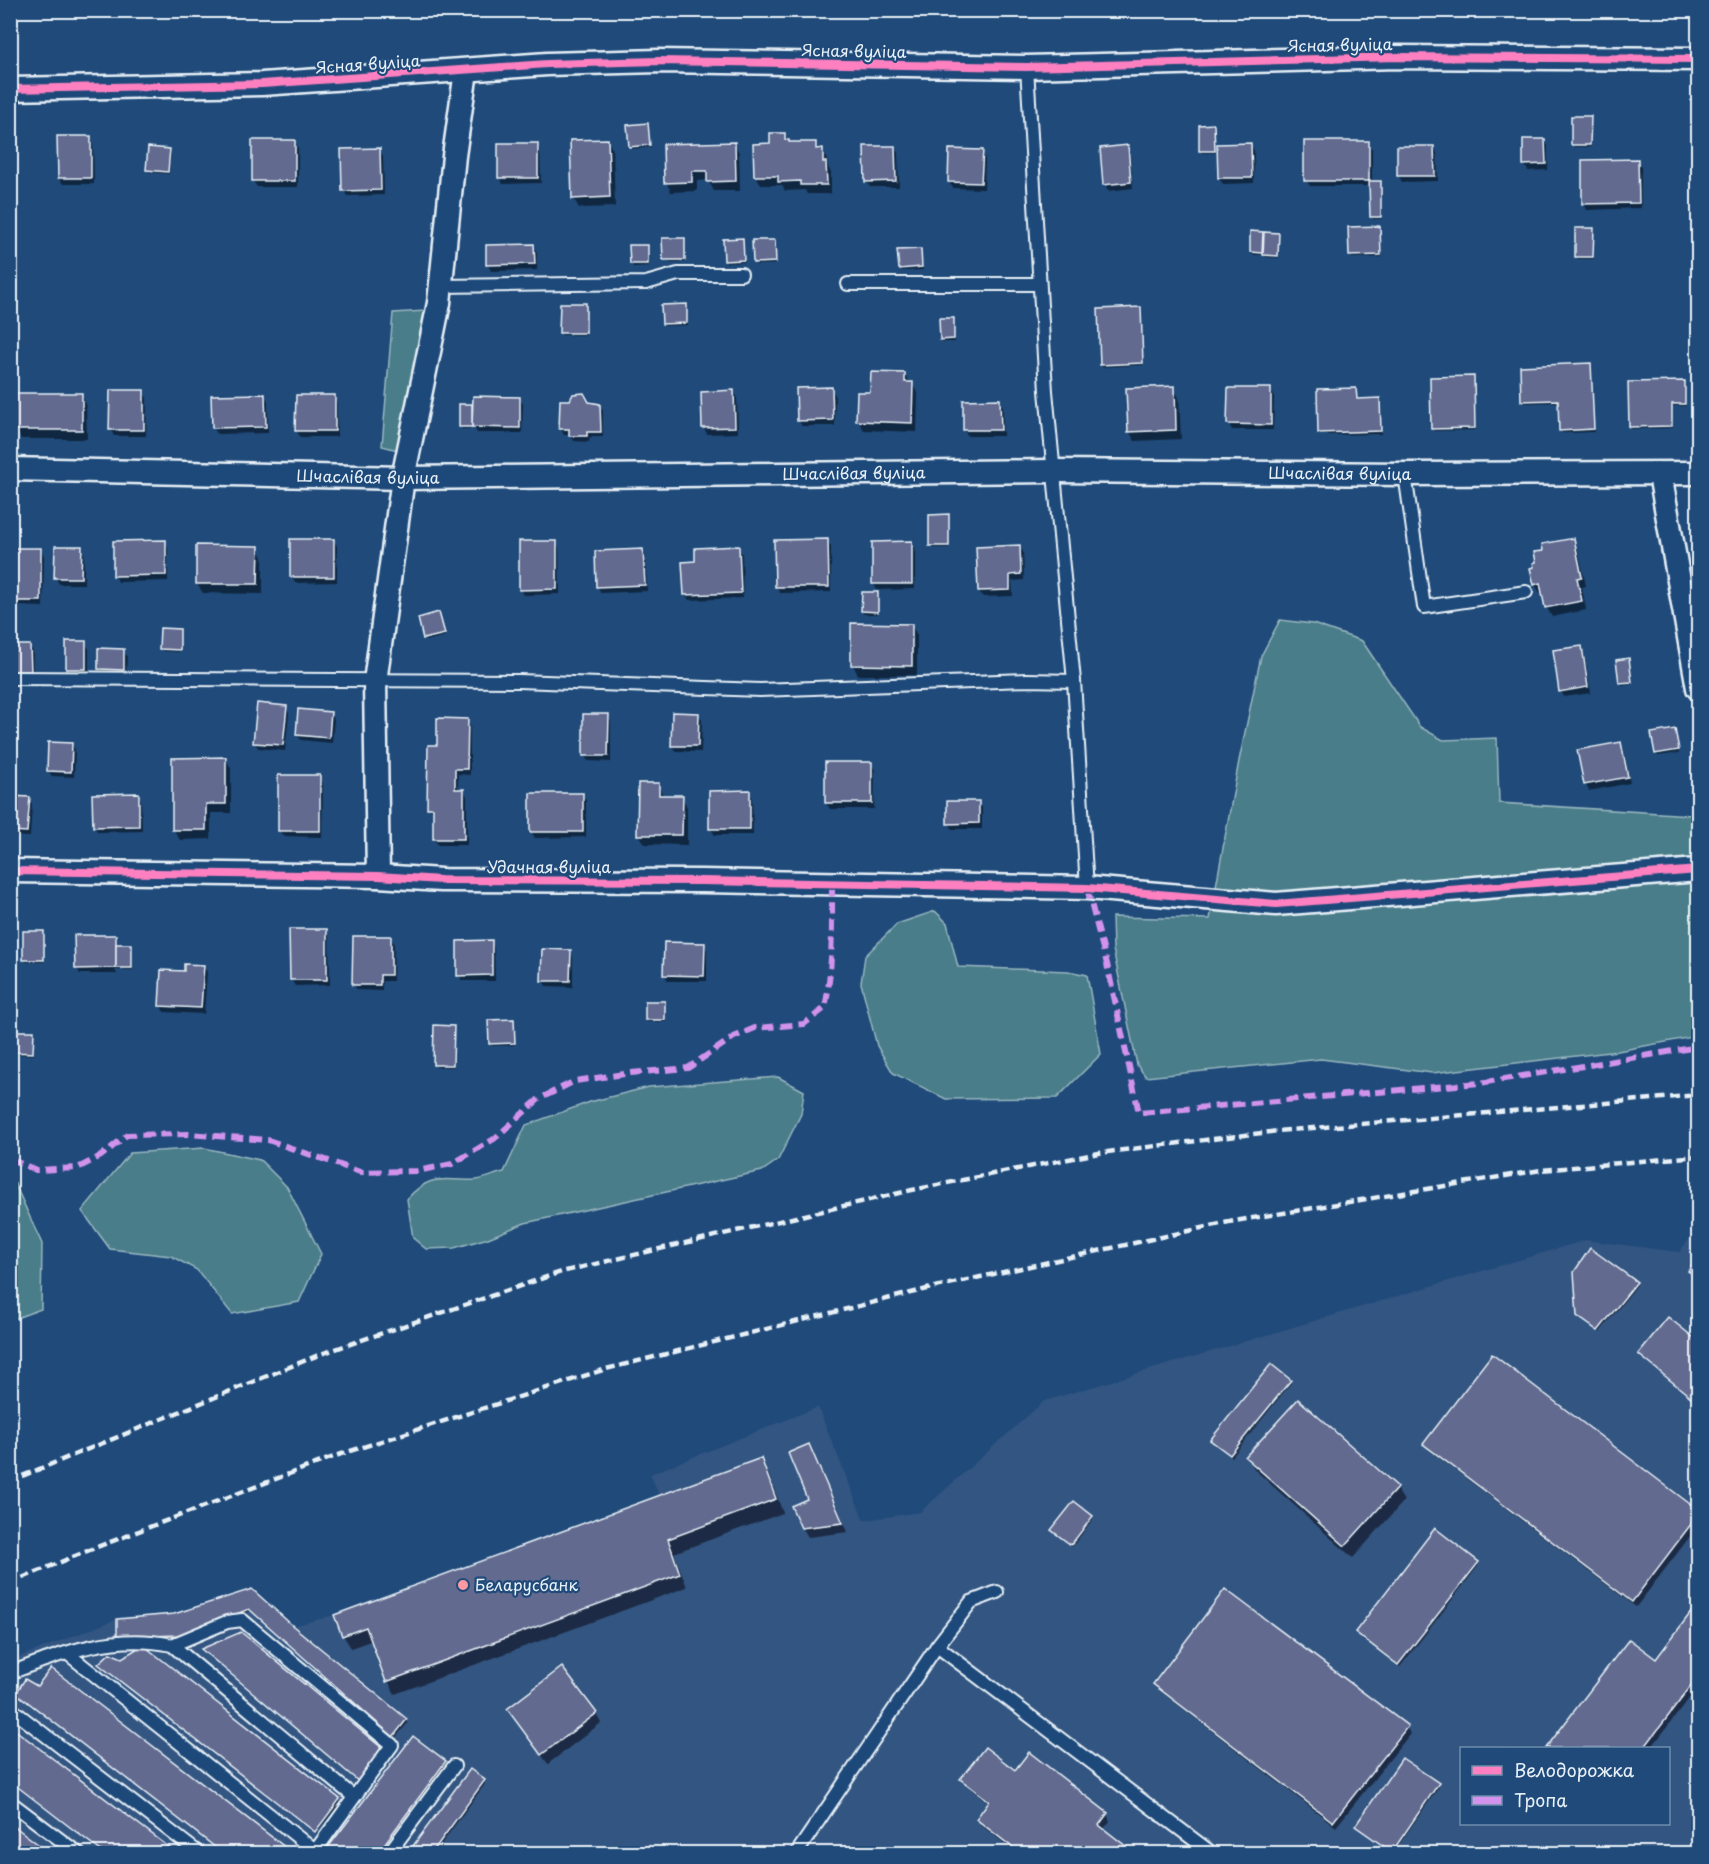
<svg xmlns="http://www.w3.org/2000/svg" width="1709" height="1864" font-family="'Playpen Sans',sans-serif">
<rect width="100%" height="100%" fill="#1f4a7a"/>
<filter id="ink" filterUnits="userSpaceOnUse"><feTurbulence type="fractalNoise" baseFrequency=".0167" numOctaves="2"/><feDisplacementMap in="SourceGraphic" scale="12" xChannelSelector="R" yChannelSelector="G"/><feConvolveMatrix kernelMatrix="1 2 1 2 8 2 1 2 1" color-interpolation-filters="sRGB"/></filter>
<g filter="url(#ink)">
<path fill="#335481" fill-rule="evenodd" d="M1698,1228V1853L11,1854V1660L117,1619L174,1614L252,1589L293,1626L334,1615L659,1495L650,1474L818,1407L864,1520L920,1512L1044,1401L1586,1240L1679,1252ZM1462,1748H1668V1824H1462Z"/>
<g fill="#4a7d89" stroke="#99b7c0" stroke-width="1.5">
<path d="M425,311L398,450L382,446L393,313Z"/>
<path d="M1280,620L1313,624L1362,641L1420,727L1443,740L1497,738L1499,803L1691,815L1698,834V1036L1618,1051L1432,1073L1321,1059L1146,1077L1137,1065L1113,949L1112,917L1210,919L1239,761L1261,656Z"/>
<path d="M935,911L947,923L958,967L1068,971L1087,975L1101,1054L1057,1098L946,1099L893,1073L877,1046L861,983L865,956L897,924Z"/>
<path d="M778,1077L804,1091L801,1114L778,1160L762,1171L525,1223L488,1238L454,1248L426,1249L413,1238L407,1199C432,1171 445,1182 476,1180C485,1179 495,1174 504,1172L526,1125L590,1102L649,1087Z"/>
<path d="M204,1148L260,1160L287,1187L321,1254L299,1302L232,1314L197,1270L171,1256L110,1249L82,1211L130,1153Z"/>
<path d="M11,1182H14L42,1244L41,1309L11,1320Z"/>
</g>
<g fill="#0007">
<path d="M1590,118L1591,147H1574L1573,145Z"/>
<path d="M647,124L651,147L632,149L631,147Z"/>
<path d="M1213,126L1216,153H1202L1201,151Z"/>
<path d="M784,135L790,144L815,143L819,150H822L827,160L828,167L831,173V194H807L805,190L785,191L782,185H761L756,176L771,145Z"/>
<path d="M90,138L93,144L94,184H63L59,178Z"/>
<path d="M607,140L613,150L615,207L579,208L574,199Z"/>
<path d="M1544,140L1548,146V170L1528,171L1525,165Z"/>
<path d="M294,142L298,148V187H257L253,181Z"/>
<path d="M734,143L739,153L740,191H714L708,180L697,181V191L671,192L666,182Z"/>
<path d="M1368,143L1372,149V183L1380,182L1381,185L1382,219H1373L1371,217V186H1310L1306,180Z"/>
<path d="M537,144L540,150L541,183L503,184L500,178Z"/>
<path d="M1251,145L1254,151V183L1223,184L1219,178Z"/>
<path d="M895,147L898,153L899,187H870L866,181Z"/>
<path d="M1127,147L1130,153L1133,188L1108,191L1105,184Z"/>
<path d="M1433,147L1437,153L1438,181L1402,182L1399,176Z"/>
<path d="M169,150L171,153L169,174L149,172L147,170Z"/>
<path d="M379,150L383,156L384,195L347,196L344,190Z"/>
<path d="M982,152L985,158L984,189L953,188L949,182Z"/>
<path d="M1637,161L1641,167V208L1587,210L1584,203Z"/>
<path d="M1698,164V181L1692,175Z"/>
<path d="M1380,228L1382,257L1352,258L1351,256Z"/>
<path d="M1593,230L1594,259H1578L1576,256Z"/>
<path d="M1262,233L1265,239L1278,234L1279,258L1266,257L1263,251V255H1253L1251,252Z"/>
<path d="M684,239L686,262H666L664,260Z"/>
<path d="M742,240L745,262L726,263L725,260Z"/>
<path d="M775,241L777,264L756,265L755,262Z"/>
<path d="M533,246L537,252V270L491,271L488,265L487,247Z"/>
<path d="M631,246H648L649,266L633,267Z"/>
<path d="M920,250L923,270L902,271L900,268Z"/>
<path d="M585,305L586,335H562L561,332Z"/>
<path d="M686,306L688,325L665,326L663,324Z"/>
<path d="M1140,309L1143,365L1102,367L1101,364Z"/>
<path d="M953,319L955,342H943L941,340Z"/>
<path d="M1590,365L1594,432L1562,433L1560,402L1524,403L1523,401Z"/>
<path d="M904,374L918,393L917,432L864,430L858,421L872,393Z"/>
<path d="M1473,377L1476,430L1434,431L1433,428Z"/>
<path d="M1684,383L1686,406H1672L1673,428L1632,429L1630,426Z"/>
<path d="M1174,388L1179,398L1181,439L1135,441L1129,431Z"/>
<path d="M831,389L835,395V426H802L798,420Z"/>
<path d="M1356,389L1357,400H1379L1381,434L1321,435L1320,432Z"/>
<path d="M1270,390L1274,396L1273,430H1232L1229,424Z"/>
<path d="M143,392L147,398L146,436H114L111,430Z"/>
<path d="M733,392L737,398L738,433L707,434L704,428Z"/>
<path d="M81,394L86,404L87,439H21L16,429Z"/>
<path d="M264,395L268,401V433L217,434L214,428Z"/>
<path d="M297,397H334L337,403V437H300L297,431Z"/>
<path d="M519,398L523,404L522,433H477L475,429H462L460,427V405H474Z"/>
<path d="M964,401H1000L1003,407V436H968L964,430Z"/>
<path d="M588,403L599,405L603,411V437H590L589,442L574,441L570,435H564L561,429Z"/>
<path d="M948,516L949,548H932L931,545Z"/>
<path d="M333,540L337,546V582L295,583L291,576Z"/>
<path d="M1573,540L1578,549L1586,586L1582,587L1586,610L1552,617L1547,608L1544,593L1541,594L1535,585L1536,568L1545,552Z"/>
<path d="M827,541L831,547V592L780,593L776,587L775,542Z"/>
<path d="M165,542L168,548V581L118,582L115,575Z"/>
<path d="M556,542L559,548L560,594L524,595L521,589Z"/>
<path d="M911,543L915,549V589L877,590L874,584Z"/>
<path d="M1019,546L1023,552L1024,580L1012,581L1013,596L983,597L979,591Z"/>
<path d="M81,548L84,554V584H59L56,578Z"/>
<path d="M258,548L263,557V594L203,593L197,584Z"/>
<path d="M738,548L742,554L743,598L689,600L685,594L697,563Z"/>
<path d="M41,550L44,556L43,607L18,606L14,600Z"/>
<path d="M642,551L646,557L647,591L601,593L598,587Z"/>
<path d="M878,594V614H864L862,611Z"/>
<path d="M440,617L445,636L426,641L425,638Z"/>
<path d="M853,625H911L917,635V675H858L853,665Z"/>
<path d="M180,630V652L162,651L161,649Z"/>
<path d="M85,643L89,649V675H71L68,669Z"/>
<path d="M30,646L33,652V676H14L10,671Z"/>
<path d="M1581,647L1584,653L1591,693L1564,697L1561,691Z"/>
<path d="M123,651L127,657L126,675H103L99,668Z"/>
<path d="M1628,660L1633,684L1622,685L1618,661Z"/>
<path d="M286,708L289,714L285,751L258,748L255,742Z"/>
<path d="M330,713L334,719L332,743L301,740L297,734Z"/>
<path d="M698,714L702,720L701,752L676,751L672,745Z"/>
<path d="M608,716L611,722V762L588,761L584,755Z"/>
<path d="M467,720L470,726V775L458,774V790H464L467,797V845H438L434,839V814L429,807Z"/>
<path d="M1675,731L1679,753L1658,756L1656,754Z"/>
<path d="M72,744L75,750L74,777L52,776L48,770Z"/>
<path d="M1620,744L1624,750L1630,783L1589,791L1586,785Z"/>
<path d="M225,759L231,768V813H211V839L180,840L174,830Z"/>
<path d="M871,764L875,770L874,809H830L826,803Z"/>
<path d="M319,777L323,783L322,837L283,836L279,830Z"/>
<path d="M658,785L664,797H682L687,807V845L645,844L639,834Z"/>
<path d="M749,792L752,798L753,835H715L711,829Z"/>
<path d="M138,794L141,800L142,831L98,832L94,826Z"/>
<path d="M582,794L586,800V837L535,838L531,831Z"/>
<path d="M10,797L29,798L32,804L30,837L10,836Z"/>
<path d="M978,802L982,808V829H952L949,823Z"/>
<path d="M326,930L329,936L330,985L295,986L291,979Z"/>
<path d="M43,933L44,962H26L25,959Z"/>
<path d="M115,936L118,945H131L132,948L133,970H115L117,974H80L77,968Z"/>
<path d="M391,938L394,944L393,981H382V991L357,990L354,984Z"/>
<path d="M491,942L494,948L495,981H462L459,975Z"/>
<path d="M704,944L707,950V981H668L665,975Z"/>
<path d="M570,951L573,957V987L546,986L543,980Z"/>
<path d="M203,966L207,972L204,1014L164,1012L161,1006L185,973Z"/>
<path d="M665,1003L666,1022H648L646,1020Z"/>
<path d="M513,1021L515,1045L492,1046L491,1043Z"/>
<path d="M453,1027L454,1067H436L435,1064Z"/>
<path d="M10,1032L33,1033L34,1055L10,1054Z"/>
<path d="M1636,1283L1637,1285L1600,1332L1580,1319L1578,1316Z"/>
<path d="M1668,1319L1698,1343V1403L1639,1354Z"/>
<path d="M1492,1356L1698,1512V1526L1636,1607L1429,1450L1425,1444Z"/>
<path d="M1290,1381L1291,1383L1232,1457L1213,1442Z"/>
<path d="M814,1455L848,1532L808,1537L802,1527L809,1500Z"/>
<path d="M1247,1457L1396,1488L1404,1501L1353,1558L1255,1470Z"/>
<path d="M761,1460L768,1473L783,1513L674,1553L687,1587L395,1694L388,1681L373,1640L351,1648L343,1635Z"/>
<path d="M1092,1517L1093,1519L1072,1547L1053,1530Z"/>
<path d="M1477,1563L1479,1565L1400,1667L1358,1635L1356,1632Z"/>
<path d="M252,1591L292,1627L406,1720L408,1723L395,1738L251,1611L182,1637L120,1639L175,1616Z"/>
<path d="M1698,1606V1687L1651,1748H1547L1630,1641L1656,1661Z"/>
<path d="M100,1664L339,1800L341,1802L316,1833Z"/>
<path d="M1155,1684L1407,1728L1410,1734L1336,1827L1159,1690Z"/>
<path d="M509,1710L596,1714L601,1723L548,1764Z"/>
<path d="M1029,1754L1107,1814L1110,1821L1103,1830L1134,1854H1018L981,1825L978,1819L989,1803L966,1785L962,1779L1015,1772Z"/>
<path d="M445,1762L447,1764L380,1854H325Z"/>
<path d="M484,1781L485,1784L434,1854H409Z"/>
<path d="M1438,1784L1439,1787L1393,1853L1356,1826Z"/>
</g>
<g fill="#636b90" stroke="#e8f1f8" stroke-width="1.5">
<path d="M1571,116H1591L1590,145H1571Z"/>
<path d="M648,123L650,145L629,147L627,125Z"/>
<path d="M1214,124L1215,151H1199V125Z"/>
<path d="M770,133H785V140H789V142H816V149L823,148V162H826L827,185H800V181L778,182V176H754L753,144L770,143Z"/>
<path d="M57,136H91V178H58Z"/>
<path d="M608,139L610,197L572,199L570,140Z"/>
<path d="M1523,139H1545L1546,164L1523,165Z"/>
<rect x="252" y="140" width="43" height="41"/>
<rect x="1304" y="141" width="65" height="40"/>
<path d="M735,142L736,181L707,182V171H692V182L664,183L663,144Z"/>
<rect x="498" y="143" width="40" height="35"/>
<path d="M1251,143L1252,178H1218L1217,144Z"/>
<path d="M1128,145L1131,182L1103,185L1100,148Z"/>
<path d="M864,146H895L896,181L865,182Z"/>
<path d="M1397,146H1434L1435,176H1397Z"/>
<path d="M148,147L170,149L168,172L146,170Z"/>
<path d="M380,148L381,190L342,191L341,149Z"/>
<path d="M949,149L983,150L981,183L948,182Z"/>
<path d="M1638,159L1639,203L1582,204V160Z"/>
<path d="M1369,181H1381V217H1370Z"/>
<path d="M1380,226L1381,255L1349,256L1348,227Z"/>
<path d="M1575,228H1594L1593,257H1575Z"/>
<path d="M1250,231L1263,232L1262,253L1250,252Z"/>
<path d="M1264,232L1279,233L1278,256L1263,255Z"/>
<path d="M662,238H685V260H663Z"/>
<path d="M743,238L744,260L724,261L723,239Z"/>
<path d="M752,240H775L776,262L753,263Z"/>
<path d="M534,244L535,264L486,265V245Z"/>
<path d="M629,245H648V264H630Z"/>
<path d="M921,249L922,267L899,269L897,250Z"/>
<path d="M560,303H586V333H559Z"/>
<path d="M687,304V323L662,324L661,305Z"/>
<path d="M1141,307L1143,363L1100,365L1098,309Z"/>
<path d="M939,318H954V339L940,340Z"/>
<path d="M1591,363L1594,429L1559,431L1558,400L1521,401L1520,366Z"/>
<path d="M871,372L905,373V382H913L912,423L856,421L857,392H870Z"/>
<path d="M1474,376L1475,428L1431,429L1430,377Z"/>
<path d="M1685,381V404H1672V426L1629,427L1628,382Z"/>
<path d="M1175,386L1176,430L1128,432L1126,388Z"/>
<path d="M832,387L833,420L797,421L796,388Z"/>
<path d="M1228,388H1271V425L1227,424Z"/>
<path d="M1356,388L1357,399L1380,398L1381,431L1318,433L1317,389Z"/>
<path d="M110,390H144V430H109Z"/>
<path d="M734,390L735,427L702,428L701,392Z"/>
<rect x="14" y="393" width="68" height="37"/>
<path d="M584,393L589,402L600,404L601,432H587V436H569V429H559L560,400H570L573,394Z"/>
<path d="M265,394L266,427L212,428L211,395Z"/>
<path d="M296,395H335V431H295Z"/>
<path d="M473,396L520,397V428L472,427Z"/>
<path d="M1000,399L1001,430H963V400Z"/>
<rect x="459" y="404" width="13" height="23"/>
<path d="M949,514V546H929V515Z"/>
<path d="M1574,538L1582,577L1577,578L1582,601L1545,608L1540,583L1534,585L1530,568L1534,567L1533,563L1536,562L1534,552L1543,551L1542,544Z"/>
<rect x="290" y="539" width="44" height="38"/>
<path d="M828,539L829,587H775L774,540Z"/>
<path d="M166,540V575L113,576V541Z"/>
<path d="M519,541H557V589L519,590Z"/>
<path d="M912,541V584H872V542Z"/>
<path d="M196,545L259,546L258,584H196Z"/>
<path d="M1020,545L1021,574L1010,575V590L978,591L976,547Z"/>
<path d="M55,546H82L81,578H54Z"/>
<path d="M739,546L741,593L684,595L682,562L695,561V548Z"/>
<rect x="13" y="548" width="28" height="53"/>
<path d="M643,549L645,585L596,587L595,551Z"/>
<path d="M862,592H878V612L861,611Z"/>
<path d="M439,612L445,634L423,639L418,618Z"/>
<path d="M851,623L912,624V666L851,665Z"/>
<path d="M160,628L180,629V650L159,649Z"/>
<rect x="66" y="641" width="20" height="28"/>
<path d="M10,645H30L31,671H10Z"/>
<path d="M1582,646L1588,687L1559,692L1553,650Z"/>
<path d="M98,648L124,649V670L98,669Z"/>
<path d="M1629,658L1632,682L1619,683L1616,660Z"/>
<path d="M257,703L287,706L283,745L253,743Z"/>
<path d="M298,709L331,712L329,738L296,735Z"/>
<path d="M672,712L699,713L698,746H671Z"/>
<path d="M583,714H609L608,756H583Z"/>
<path d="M437,718L468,719L467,769H455V789H464V839H433V808H427L428,745H437Z"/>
<path d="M1675,729L1679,750L1655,754L1651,733Z"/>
<path d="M48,742L72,743L71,772L47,771Z"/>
<path d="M1621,742L1628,777L1584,785L1577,750Z"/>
<path d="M226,757V804H206V830H172V758Z"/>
<rect x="825" y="762" width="47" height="41"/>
<rect x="278" y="775" width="42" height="56"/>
<path d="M638,783H659V795H683L682,835H637Z"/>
<path d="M750,790V829H709V791Z"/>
<path d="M139,793V826L93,827L92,794Z"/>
<rect x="530" y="793" width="53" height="39"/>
<path d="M10,796L30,797L27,832L10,831Z"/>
<path d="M947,801H979V823L947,824Z"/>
<path d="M289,929H327V980H290Z"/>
<rect x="23" y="931" width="21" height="29"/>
<path d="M74,935H116V968L75,969Z"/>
<path d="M353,936H391V975H380V985H352Z"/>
<path d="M492,940V975L457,976V941Z"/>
<path d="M664,942L705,943L704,976L663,975Z"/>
<rect x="116" y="944" width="16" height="24"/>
<path d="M542,949L571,950L570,981H541Z"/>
<path d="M184,964L204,965L201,1008L159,1006L161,970L184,971Z"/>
<rect x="645" y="1001" width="20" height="19"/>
<path d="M514,1019L515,1043L489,1044L488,1020Z"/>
<path d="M434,1025L454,1026L453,1065H433Z"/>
<path d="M10,1031H34L33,1053L10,1052Z"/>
<path d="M1590,1248L1637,1282L1598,1331L1577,1316L1574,1272Z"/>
<path d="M1698,1255V1278L1688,1271Z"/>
<path d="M1668,1317L1698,1341V1403L1638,1354Z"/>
<path d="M1492,1354L1698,1510V1515L1632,1602L1423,1444Z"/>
<path d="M1271,1364L1291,1380L1230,1455L1210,1440Z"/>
<path d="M1298,1399L1398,1487L1345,1546L1245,1457Z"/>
<path d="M809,1444L843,1523L801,1528L791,1506L807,1499L788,1453Z"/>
<path d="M761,1458L776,1499L668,1539L680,1574L386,1682L366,1627L342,1636L334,1615Z"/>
<path d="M1074,1501L1093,1516L1071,1545L1051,1530Z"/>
<path d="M1435,1528L1479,1562L1398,1665L1355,1632Z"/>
<path d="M252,1589L293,1626L407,1719L393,1737L249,1609L181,1635L117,1637V1619L174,1614Z"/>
<path d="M1225,1589L1408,1726L1333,1822L1153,1684Z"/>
<path d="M1698,1603V1677L1644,1748H1546L1629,1639L1656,1659Z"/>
<path d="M241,1632L382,1748L358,1781L201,1649Z"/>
<path d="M143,1645L340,1799L315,1832L98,1664L110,1653L122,1658Z"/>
<path d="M562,1667L597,1713L541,1755L507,1709Z"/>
<path d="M51,1668L294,1854H224L16,1693L25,1679L37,1686Z"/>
<path d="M10,1726L178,1854H105L10,1781Z"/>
<path d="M413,1736L446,1761L377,1854H323Z"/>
<path d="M985,1747L1015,1770L1029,1752L1108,1813L1099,1825L1136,1854H1021L976,1819L989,1801L960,1779Z"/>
<path d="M1402,1758L1439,1783L1392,1852L1355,1826Z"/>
<path d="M470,1769L485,1780L431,1854H407Z"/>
<path d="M10,1823L51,1854H10Z"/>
</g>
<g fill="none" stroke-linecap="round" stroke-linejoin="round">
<g stroke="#e8f1f8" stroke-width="16">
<g id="service">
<path d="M1027,67L1046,391L1074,681L1087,888"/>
<path d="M848,284H1038"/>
<path d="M440,286L646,283L678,274H741"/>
<path d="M1405,474L1424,607L1526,592"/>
<path d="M10,678L519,681L760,690L1027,680L1074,681"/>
<path d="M172,1645L227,1622L242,1620L392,1745L313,1854"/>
<path d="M937,1646L1213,1854"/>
<path d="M67,1653L315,1851"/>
<path d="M10,1673C65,1652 113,1633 172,1645L354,1797"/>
<path d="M10,1708L200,1854"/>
<path d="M10,1802L79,1854"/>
<path d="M388,1854L454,1766"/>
<path d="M796,1854L937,1646L971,1602L997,1592"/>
</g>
</g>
<g stroke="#e8f1f8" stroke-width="27">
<g id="minor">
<path d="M10,89L262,84L547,64L659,61L1027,67L1397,57L1698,59"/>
<path id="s1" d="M10,469L403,478L1054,471L1405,474L1698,473"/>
<path d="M1660,474L1698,688"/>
<path d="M10,871L378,876L441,880L702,881L1087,888L1276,904L1698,870"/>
<path d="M378,876L375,682L403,478L439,303L454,156L466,71"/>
</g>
</g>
<use href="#service" stroke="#1f4a7a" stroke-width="12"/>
<use href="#minor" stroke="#1f4a7a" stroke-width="22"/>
<g stroke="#e8f1f8" stroke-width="4.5" stroke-dasharray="9 4.5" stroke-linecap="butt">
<path d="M10,1481L321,1354L561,1272L912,1190L1099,1153L1278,1131L1698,1095"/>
<path d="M10,1583L97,1547L344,1453L606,1369L931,1288L1229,1222L1541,1170L1698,1156"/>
</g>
<g stroke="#d193ec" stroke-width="6" stroke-dasharray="12 6" stroke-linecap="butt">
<path d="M1087,888L1107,964L1139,1113L1480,1083L1698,1047"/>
<path d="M10,1159L36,1170L78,1168L101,1156L127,1135L189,1134L268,1140L360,1172L417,1171L452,1164L494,1139L539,1099L575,1081L631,1073L688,1068L734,1037L755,1028L804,1024L825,1008C833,967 832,925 832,884"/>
</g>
<g stroke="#1f4a7a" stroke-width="11">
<g id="cycleway">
<path d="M10,89L262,84L547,64L659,61L1027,67L1397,57L1698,59"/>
<path d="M10,871L378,876L441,880L702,881L1087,888L1276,904L1698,870"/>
</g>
</g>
<use href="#cycleway" stroke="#ff80c0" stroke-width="8"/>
</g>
</g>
<circle fill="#ff9aa2" stroke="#1f4a7a" stroke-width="2" cx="463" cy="1585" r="6"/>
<g text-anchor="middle" stroke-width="4.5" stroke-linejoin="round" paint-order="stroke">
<g font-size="16" fill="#e8f1f8" stroke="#1f4a7a">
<text transform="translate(1340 45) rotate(-1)" y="6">Ясная вуліца</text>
<text transform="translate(854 51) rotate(1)" y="6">Ясная вуліца</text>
<text transform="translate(368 64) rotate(-4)" y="6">Ясная вуліца</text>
<text dy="6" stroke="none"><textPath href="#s1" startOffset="844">Шчаслівая вуліца</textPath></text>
<text dy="6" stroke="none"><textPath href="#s1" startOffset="1330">Шчаслівая вуліца</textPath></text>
<text dy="6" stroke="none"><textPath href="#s1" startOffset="358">Шчаслівая вуліца</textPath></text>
<text x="549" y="873">Удачная вуліца</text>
</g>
<g font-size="16" fill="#e8f1f8" stroke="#1f4a7a" text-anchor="start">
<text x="475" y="1591">Беларусбанк</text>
</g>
</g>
<rect width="1709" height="1864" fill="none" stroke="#1f4a7a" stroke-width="36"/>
<rect x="18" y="18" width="1673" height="1828" fill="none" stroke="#e8f1f8" stroke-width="2" filter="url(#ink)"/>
<rect x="1460" y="1747" width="210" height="78" fill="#1f4a7a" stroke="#6f8dac" stroke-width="1.5"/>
<rect x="1472" y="1766" width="30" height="9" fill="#ff80c0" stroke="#6f8dac" stroke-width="1.5"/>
<text x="1514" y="1777" font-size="18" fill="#e8f1f8">Велодорожка</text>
<rect x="1472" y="1796" width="30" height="9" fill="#d193ec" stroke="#6f8dac" stroke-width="1.5"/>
<text x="1514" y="1807" font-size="18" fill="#e8f1f8">Тропа</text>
</svg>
